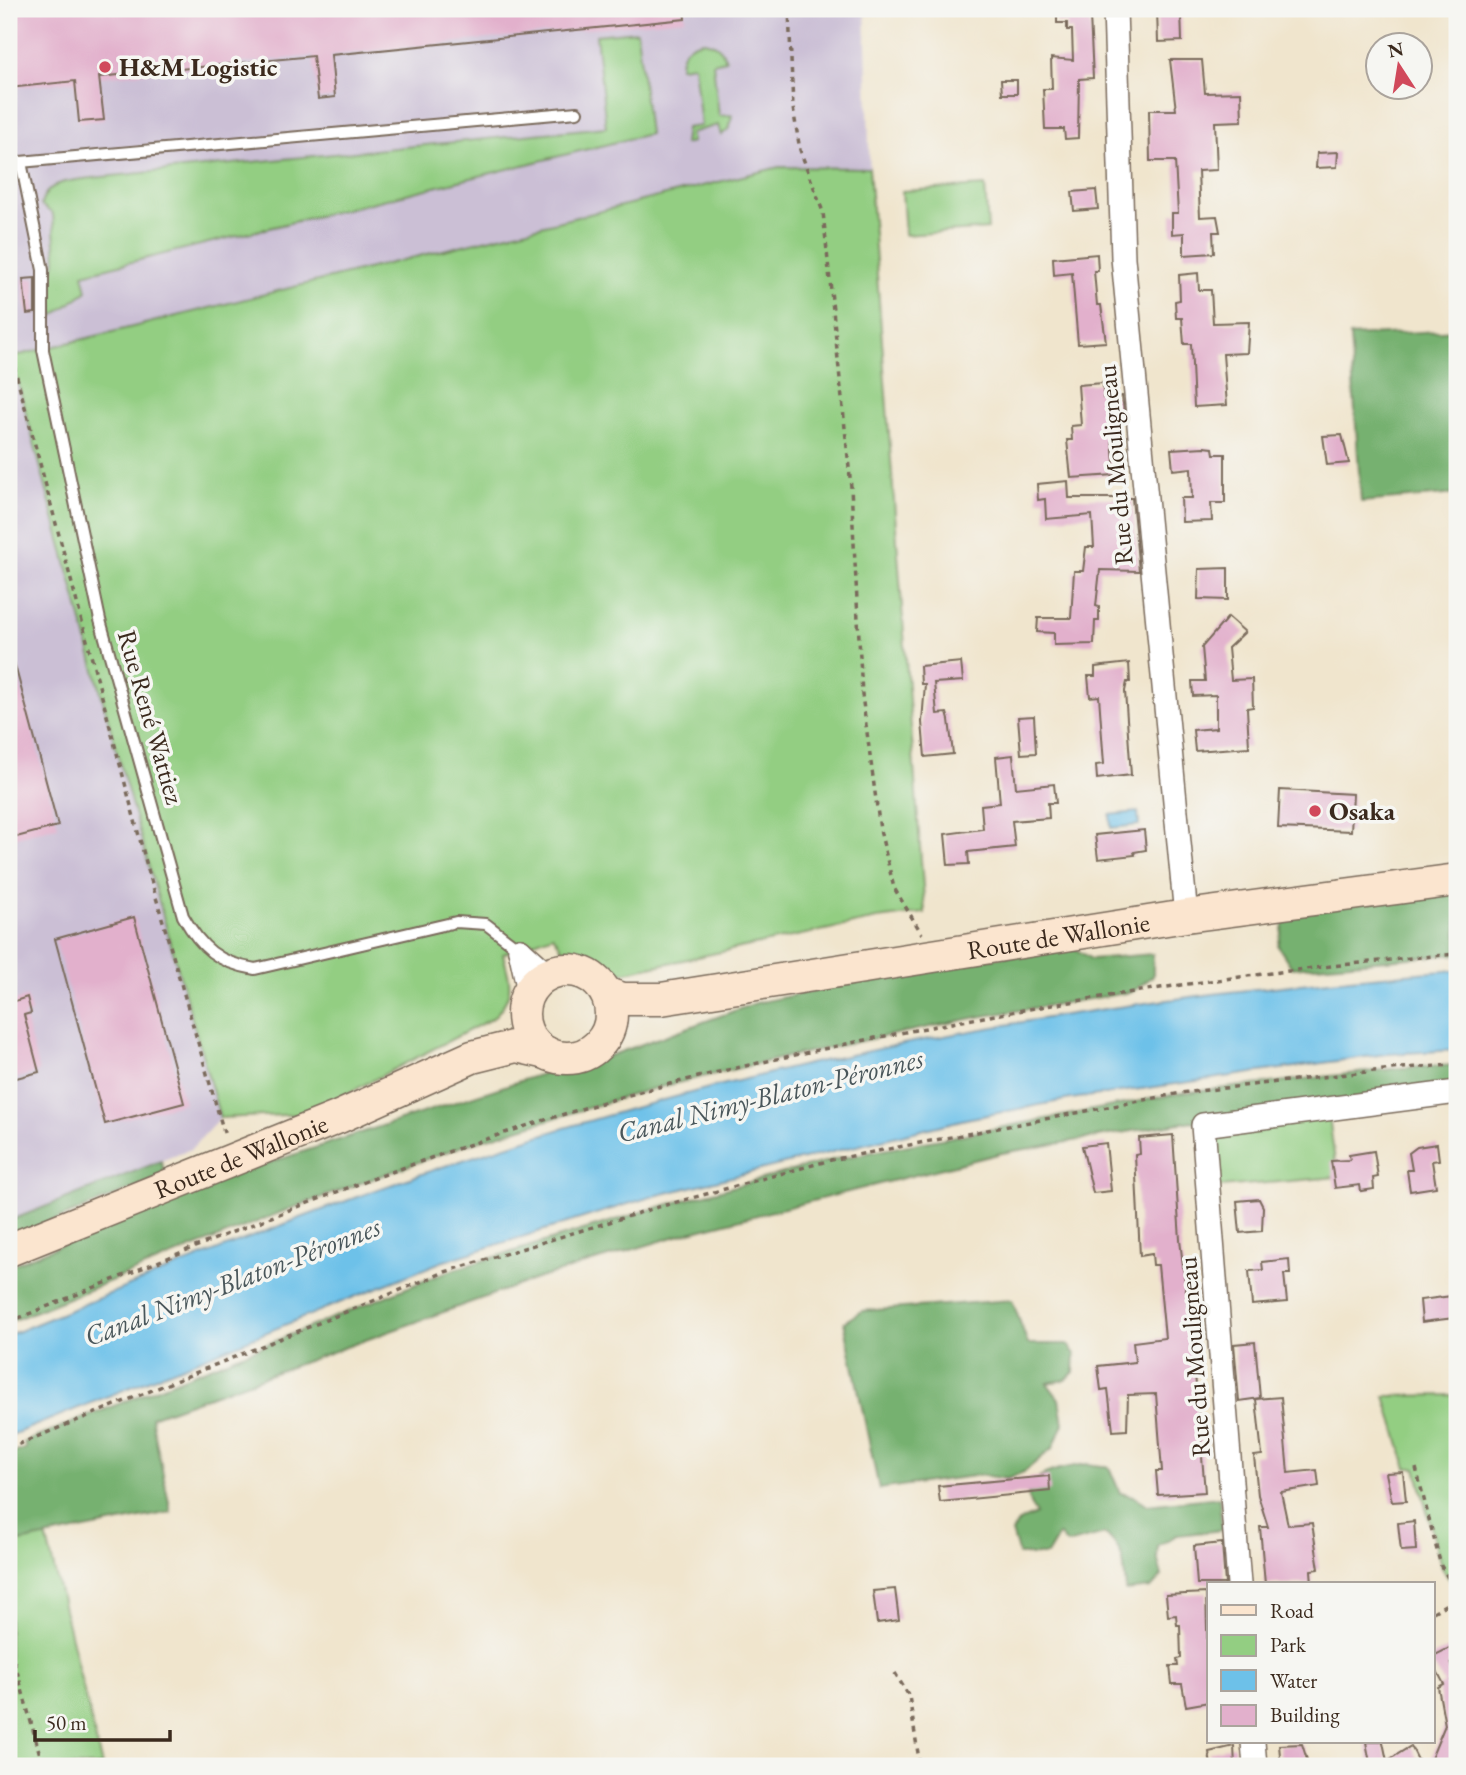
<svg xmlns="http://www.w3.org/2000/svg" width="1466" height="1775" font-family="'EB Garamond',serif">
<rect width="100%" height="100%" fill="#f6f6f2"/>
<filter id="ink" filterUnits="userSpaceOnUse"><feTurbulence type="fractalNoise" baseFrequency=".0143" numOctaves="2"/><feDisplacementMap in="SourceGraphic" scale="14" xChannelSelector="R" yChannelSelector="G"/><feConvolveMatrix kernelMatrix="1 2 1 2 8 2 1 2 1" color-interpolation-filters="sRGB"/></filter>
<filter id="wash" filterUnits="userSpaceOnUse"><feTurbulence type="fractalNoise" baseFrequency=".00686" numOctaves="4" result="noise"/><feDisplacementMap in="SourceGraphic" scale="28" xChannelSelector="R" yChannelSelector="G"/><feGaussianBlur stdDeviation="1.57" result="paint"/><feColorMatrix in="noise" values="0 0 0 0 0 0 0 0 0 0 0 0 0 0 0 0 0 1.4 0 .05"/><feComposite in="paint" operator="in"/></filter>
<g filter="url(#wash)">
<rect width="100%" height="100%" fill="#f0e5cd"/>
<path fill="#cbbfd5" d="M9,9H865L870,179L925,913L877,919L617,974L591,960L567,955L553,935L503,954L220,1118L191,1149L9,1221Z"/>
<g fill="#93ce82" stroke="#677c50" stroke-width="2">
<path d="M637,31L649,134L83,274L87,291L53,316L49,279L56,260L53,214L41,205C46,180 71,181 92,178L606,127L596,35Z"/>
<path d="M704,41C716,43 722,48 726,60L713,63L719,116L732,115L729,129L721,135L718,125L690,133L692,142L684,144L686,128L701,126L694,65L680,67C680,51 688,43 704,41Z"/>
<path d="M779,167L869,168L925,913L877,919L617,974L591,960L567,955L553,935L503,954C511,984 515,995 493,1018L308,1114L220,1118L119,760L11,357Z"/>
<path d="M985,186L988,229L905,235L902,191Z"/>
<path d="M1328,1108L1337,1177L1209,1188L1203,1126Z"/>
<path d="M1457,1395V1592L1441,1566L1416,1468H1407L1385,1396Z"/>
<path d="M46,1535L102,1766H9V1544Z"/>
</g>
<g fill="#76b170" stroke="#586e47" stroke-width="2">
<path d="M1457,330V494L1361,502L1350,336Z"/>
<path d="M1457,880V954L1292,968L1278,946L1284,921L1313,897Z"/>
<path d="M1074,948L1091,959L1153,954V976L1132,992L978,1017L799,1054L648,1090L468,1144L284,1211L9,1322V1266L244,1171L535,1076L609,1056L756,1003L950,963Z"/>
<path d="M1457,1065V1092L1203,1125L1192,1121L1002,1153L690,1232L533,1280L151,1417L171,1512L9,1544V1455L26,1448L24,1442L446,1272L655,1208L831,1160L1181,1093L1401,1068Z"/>
<path d="M161,1161L166,1175L9,1239V1221Z"/>
<path d="M1012,1300L1028,1344H1067L1075,1354L1074,1372L1065,1380L1047,1383L1059,1399L1063,1424L1053,1448L1024,1472L1007,1479L981,1475L879,1489L844,1322L862,1311Z"/>
<path d="M1087,1464L1109,1467L1120,1493L1133,1496L1147,1505L1219,1497L1222,1530L1177,1535L1158,1546L1157,1557L1162,1576L1151,1588L1126,1591C1124,1566 1125,1549 1105,1534L1067,1544L1059,1535L1047,1555H1019L1012,1532L1019,1522L1036,1514C1008,1475 1061,1468 1087,1464Z"/>
</g>
<g fill="#6dc1e9" stroke="#547684" stroke-width="2">
<path d="M1138,812L1139,825L1111,828L1110,815Z"/>
<path d="M1457,970V1050L1386,1054L1071,1099L966,1119L654,1196L441,1262L9,1436V1335C153,1276 297,1216 445,1166C769,1056 1116,995 1457,970Z"/>
</g>
<g id="blocks">
<g fill="#e2b0cc">
<path d="M9,9H684L685,19L331,55L335,97L318,99L313,56L99,77L104,120L79,122L75,81L9,88Z"/>
<path d="M1057,9H1081L1082,16H1090L1093,78L1079,79L1078,138L1065,139L1064,129H1045L1043,89H1052L1051,58L1073,60L1072,30H1067V23H1057Z"/>
<path d="M1157,9H1181L1182,41L1158,42Z"/>
<path d="M1170,60H1202L1205,93L1241,92L1242,121L1215,122L1217,170L1198,171L1200,217L1217,216L1220,232H1213L1214,253L1184,255V233L1172,234V213H1178L1175,161H1150L1149,110H1176Z"/>
<path d="M1001,80H1017V94H1002Z"/>
<path d="M1338,152L1337,167L1316,168L1317,153Z"/>
<path d="M1096,190L1098,209L1074,211L1072,192Z"/>
<path d="M1097,254L1098,271H1094L1097,305H1101L1106,342L1078,344L1072,273L1054,275L1053,258Z"/>
<path d="M1198,273L1199,290H1211L1213,323L1249,322L1247,353L1223,354L1227,405L1194,407L1191,344H1184L1182,318H1176L1175,301L1180,300L1179,275Z"/>
<path d="M35,278V313L27,314L23,279Z"/>
<path d="M1103,383V398L1122,396L1124,411L1110,412L1115,475L1071,478L1067,440H1072L1071,426L1081,425L1078,385Z"/>
<path d="M1342,435L1349,463L1327,465L1323,436Z"/>
<path d="M1204,447L1213,448L1214,454H1225V503H1211L1212,521L1182,522L1181,498H1192L1191,468L1173,470L1171,449Z"/>
<path d="M1068,481L1069,498H1132L1139,571L1100,570L1096,606L1099,607V621H1095L1094,644L1054,645V633L1037,632L1038,618H1071L1074,571H1083L1086,547H1094L1092,515L1046,519L1045,499L1038,500L1037,484Z"/>
<path d="M1228,568V600L1198,599L1199,569Z"/>
<path d="M1228,617L1245,632L1228,648L1231,680L1252,679L1253,707L1247,708L1249,747L1195,751L1193,730L1216,728V695L1193,696L1192,681H1205L1202,647Z"/>
<path d="M9,658H13L58,826L9,839Z"/>
<path d="M961,662L963,681L934,683L937,714L947,713L949,720L953,754L925,757L922,722L925,684H921L920,666Z"/>
<path d="M1129,663L1130,682H1127L1125,691L1131,775L1097,779L1096,765L1104,764L1099,696L1090,697L1088,676H1095V667Z"/>
<path d="M1034,716L1036,753L1021,754L1018,717Z"/>
<path d="M1013,755L1016,788L1054,784L1056,803H1048L1049,818L1012,821L1015,847L968,852L969,864L948,865L945,834L983,829L981,805L1000,803L996,757Z"/>
<path d="M1280,790L1353,794L1351,831L1278,828Z"/>
<path d="M1144,830L1146,850L1134,852L1135,855L1098,859L1095,835Z"/>
<path d="M134,917L184,1103L105,1124L55,939Z"/>
<path d="M27,997L31,1013L24,1015L39,1072L9,1080V1003Z"/>
<path d="M1173,1135L1180,1240L1193,1350L1205,1492L1158,1495L1156,1471H1162L1156,1394L1128,1395L1127,1430L1113,1431L1108,1389L1101,1390L1098,1366L1135,1362L1133,1342L1165,1338L1158,1265H1153L1152,1254L1140,1256L1135,1155L1140,1154L1139,1138Z"/>
<path d="M1106,1143L1111,1191L1093,1193L1082,1146Z"/>
<path d="M1437,1144L1439,1160L1432,1161L1436,1187L1410,1191L1407,1170H1412L1409,1153L1417,1147Z"/>
<path d="M1374,1151L1378,1177L1373,1178L1374,1189L1361,1191L1360,1185L1335,1188L1331,1161L1350,1160L1349,1155Z"/>
<path d="M1259,1199L1263,1207L1262,1231L1240,1233L1237,1201Z"/>
<path d="M1289,1259L1290,1274H1284L1287,1302L1252,1305L1249,1271L1263,1270L1262,1262Z"/>
<path d="M1452,1296V1300L1457,1299V1314L1454,1318L1422,1322L1420,1300Z"/>
<path d="M1255,1342L1260,1398L1239,1401L1234,1344Z"/>
<path d="M1281,1397L1288,1473L1317,1470L1319,1486L1281,1492L1288,1525L1312,1523L1319,1569L1311,1570L1312,1584H1265L1260,1527H1268L1258,1495L1254,1456L1262,1455L1256,1399Z"/>
<path d="M1403,1472L1406,1501L1392,1502L1386,1473Z"/>
<path d="M1049,1476L1050,1491L940,1502L938,1486Z"/>
<path d="M1414,1521L1416,1550L1401,1551L1398,1523Z"/>
<path d="M1222,1543L1225,1584H1197L1194,1546Z"/>
<path d="M895,1589L899,1620L877,1623L873,1591Z"/>
<path d="M1206,1593L1209,1702L1186,1706L1182,1684H1172L1170,1666H1178L1177,1659L1181,1658L1180,1625H1177L1176,1615L1168,1616L1166,1595Z"/>
<path d="M1457,1644V1660L1451,1662L1456,1679L1452,1681L1455,1700L1457,1696V1766H1428L1445,1725L1438,1687L1444,1684L1435,1667L1433,1668V1656Z"/>
<path d="M1366,1742H1383L1387,1761L1370,1763Z"/>
<path d="M1302,1744L1309,1766H1281L1279,1745Z"/>
<path d="M1234,1746L1235,1766H1211L1209,1752Z"/>
<path d="M1411,1746L1421,1766H1379Z"/>
</g>
</g>
</g>
<g filter="url(#ink)">
<use href="#blocks" fill-opacity="0" stroke="#7a6b5b" stroke-width="2"/>
<g fill="none" stroke-linecap="round" stroke-linejoin="round">
<g stroke="#7a6b5b" stroke-width="14">
<g id="lane">
<path d="M21,162L43,270V350L100,620L183,916C201,948 218,963 255,969L456,922L486,924L520,950"/>
<path d="M9,163L577,112"/>
</g>
</g>
<g stroke="#7a6b5b" stroke-width="26">
<g id="street">
<path d="M1115,9L1123,258L1186,916"/>
<path d="M520,950L529,991"/>
<path d="M520,950L547,974"/>
<path d="M1239,1584L1203,1125L1457,1092"/>
<path d="M1253,1742L1255,1766"/>
</g>
</g>
<g stroke="#7a6b5b" stroke-width="35">
<g id="secondary">
<circle cx="567" cy="1014" r="44"/>
<path id="s1" d="M607,994L623,999H661L1186,916L1457,880"/>
<path id="s2" d="M9,1250L339,1117L472,1057L516,1046L547,1053"/>
</g>
</g>
<g stroke="#7a6b5b" stroke-width="3.5" stroke-dasharray="5 5" stroke-linecap="butt">
<path d="M789,9L793,108L800,150L823,212L851,487L862,695L880,830L894,888L922,934"/>
<path d="M9,347L147,866L225,1136"/>
<path d="M1454,1278L1457,1274"/>
<path d="M9,1322C219,1237 428,1150 647,1090C722,1070 799,1054 875,1038C1067,999 1261,970 1457,954"/>
<path d="M9,1448L445,1272L655,1208L831,1160L1181,1093L1401,1068L1457,1065"/>
<path d="M1416,1468L1441,1566L1457,1592"/>
<path d="M1433,1612L1457,1598"/>
<path d="M9,1642L43,1766"/>
<path d="M895,1673L909,1696L920,1766"/>
</g>
<use href="#lane" stroke="#fff" stroke-width="10"/>
<use href="#street" stroke="#fff" stroke-width="23"/>
<use href="#secondary" stroke="#fbe5cf" stroke-width="32"/>
</g>
</g>
<g fill="#d1495b" stroke="#f6f6f2" stroke-width="2.5">
<circle cx="105" cy="67" r="7"/>
<circle cx="1315" cy="811" r="7"/>
</g>
<g text-anchor="middle" stroke-width="7" stroke-linejoin="round" paint-order="stroke">
<g font-size="26" font-weight="bold" fill="#3b2a1e" stroke="#f6f6f2" text-anchor="start">
<text x="119" y="76">H&amp;M Logistic</text>
<text x="1329" y="820">Osaka</text>
</g>
<g font-size="26" fill="#3b2a1e" stroke="#f6f6f2">
<text transform="translate(1115 465) rotate(-95)" y="9">Rue du Mouligneau</text>
<text transform="translate(151 717) rotate(74)" y="9">Rue René Wattiez</text>
<text dy="9" stroke="none"><textPath href="#s1" startOffset="457">Route de Wallonie</textPath></text>
<text dy="9" stroke="none"><textPath href="#s2" startOffset="250">Route de Wallonie</textPath></text>
<text transform="translate(1194 1357) rotate(-94)" y="9">Rue du Mouligneau</text>
</g>
<g font-size="28" font-style="italic" fill="#4a575b" stroke="#f6f6f2">
<text transform="translate(770 1095) rotate(-14)" y="10">Canal Nimy-Blaton-Péronnes</text>
<text transform="translate(232 1281) rotate(-21)" y="10">Canal Nimy-Blaton-Péronnes</text>
</g>
</g>
<rect width="1466" height="1775" fill="none" stroke="#f6f6f2" stroke-width="35"/>
<rect x="1207" y="1582" width="228" height="161" fill="#f6f6f2" stroke="#aba49d" stroke-width="2"/>
<rect x="1221" y="1605" width="35" height="10" fill="#fbe5cf" stroke="#aba49d" stroke-width="2"/>
<text x="1270" y="1618" font-size="21" fill="#3b2a1e">Road</text>
<rect x="1221" y="1635" width="35" height="21" fill="#93ce82" stroke="#aba49d" stroke-width="2"/>
<text x="1270" y="1652" font-size="21" fill="#3b2a1e">Park</text>
<rect x="1221" y="1670" width="35" height="21" fill="#6dc1e9" stroke="#aba49d" stroke-width="2"/>
<text x="1270" y="1688" font-size="21" fill="#3b2a1e">Water</text>
<rect x="1221" y="1705" width="35" height="21" fill="#e2b0cc" stroke="#aba49d" stroke-width="2"/>
<text x="1270" y="1722" font-size="21" fill="#3b2a1e">Building</text>
<g transform="translate(1399 66) rotate(348)"><circle r="33" fill="#f6f6f2" stroke="#aba49d" stroke-width="2"/>
<path d="M0-5L12 26L0 18L-12 26Z" fill="#d1495b"/>
<text y="-10" font-size="19" font-weight="bold" text-anchor="middle" fill="#3b2a1e">N</text>
</g>
<path d="M35 1730v10h135v-10" fill="none" stroke="#3b2a1e" stroke-width="3.5"/>
<text x="46" y="1730" font-size="21" fill="#3b2a1e" stroke="#f6f6f2" stroke-width="5" paint-order="stroke">50 m</text>
</svg>
